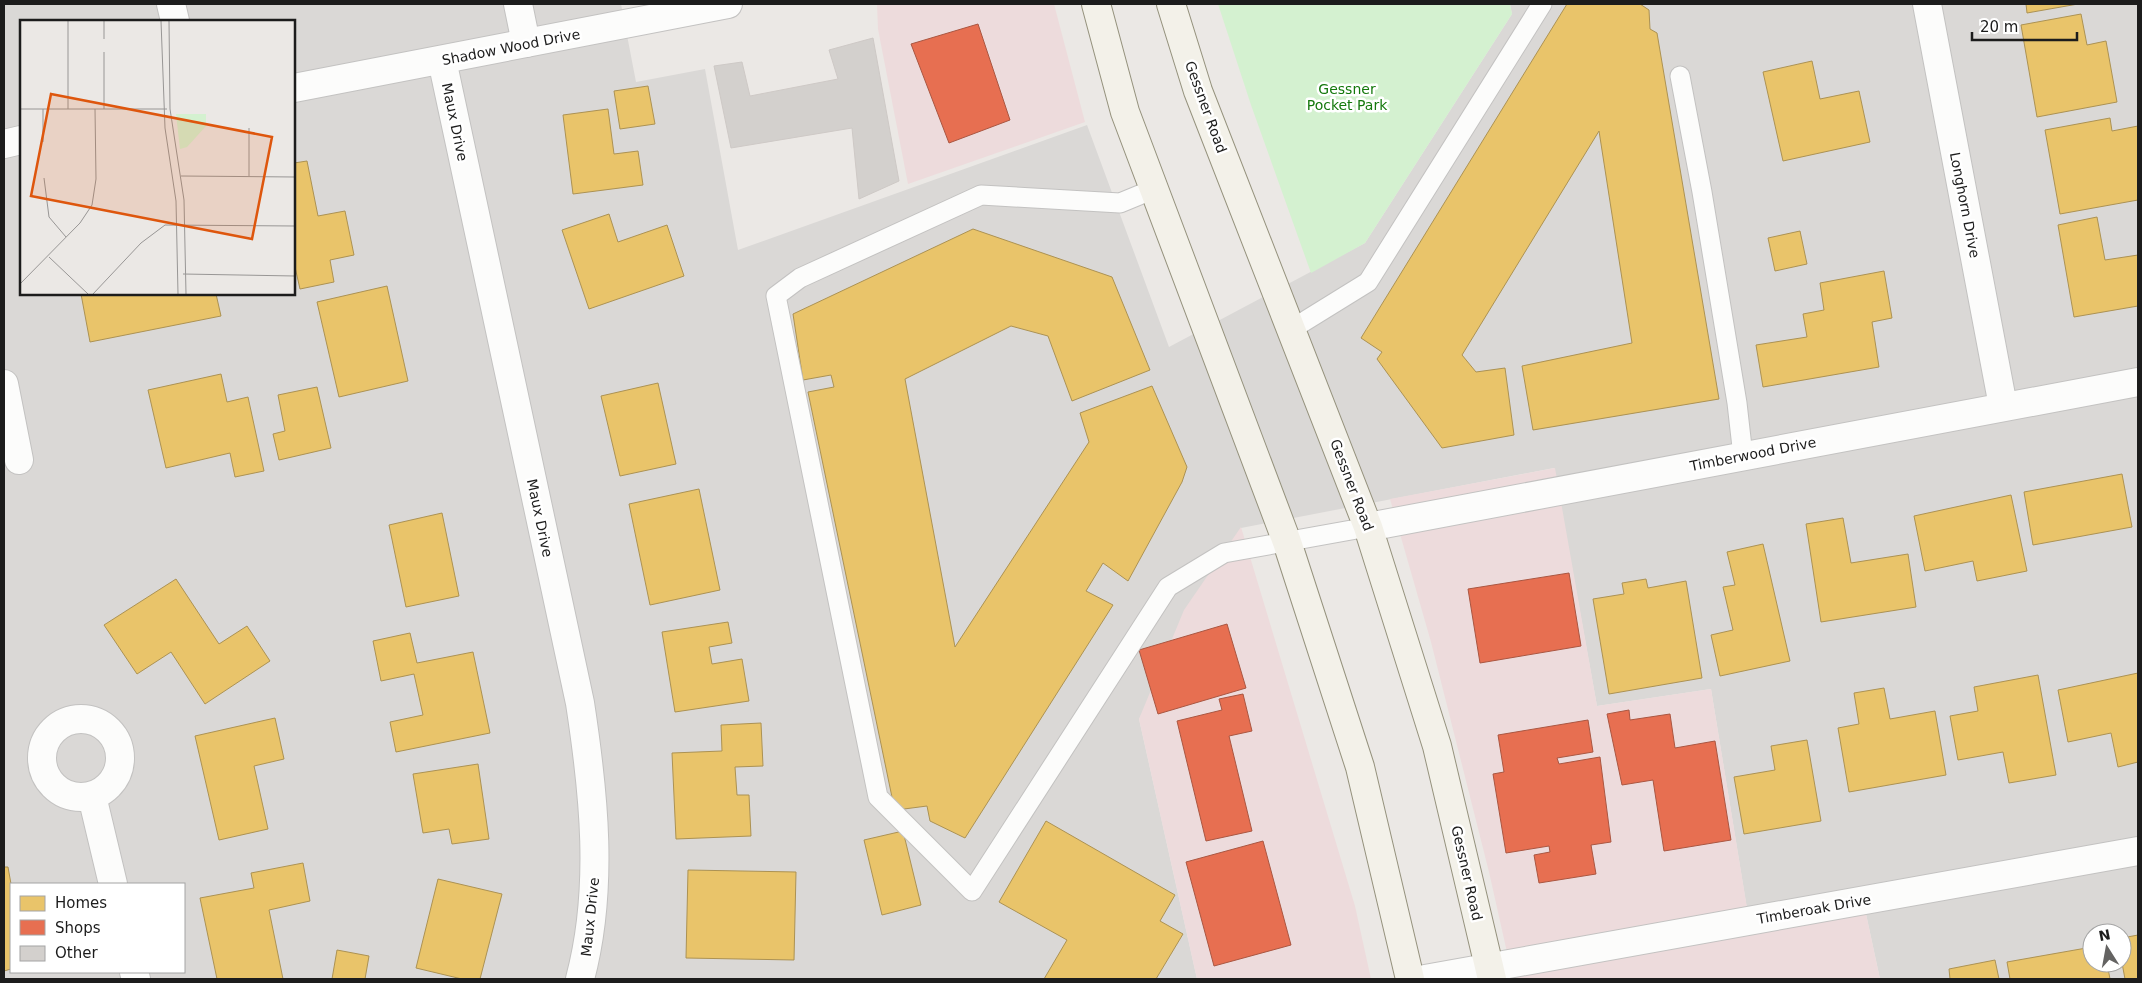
<svg xmlns="http://www.w3.org/2000/svg" width="2142" height="983" font-family="'DejaVu Sans',sans-serif">
<rect width="100%" height="100%" fill="#ebe8e5"/>
<path fill="#dad8d6" fill-rule="evenodd" d="M4,4H621L636,82L705,69L738,250L1087,125L1169,347L1365,243L1512,14L1510,4H2138V979H1880L1863,900L1749,921L1711,689L1597,706L1554,468L1241,528L1139,719L1197,979H4ZM21,21H294V294H21ZM11,884H184V972H11ZM2092,933H2122V963H2092Z"/>
<g fill="#eddbdc">
<path d="M877,4H1054L1085,122L908,184L878,29Z"/>
<path d="M1555,468L1597,706L1711,689L1749,920L1863,900L1880,979H1513L1489,872L1431,642L1390,499Z"/>
<path d="M1241,527L1355,906L1371,979H1197L1139,719L1184,610Z"/>
</g>
<path fill="#d4f1d0" d="M1218,4H1510L1512,14L1365,243L1311,273L1251,105Z"/>
<g fill="#e9c46a" stroke="#ac9253">
<path d="M1567,4H1640L1649,10L1650,29L1657,33L1719,399L1533,430L1522,366L1632,343L1599,131L1462,355L1476,372L1505,368L1514,435L1442,448L1377,359L1382,352L1361,338Z"/>
<path d="M2026,4H2078L2027,13Z"/>
<path d="M2081,14L2087,45L2106,41L2117,102L2037,117L2021,25Z"/>
<path d="M1812,61L1820,99L1859,91L1870,142L1783,161L1763,72Z"/>
<path d="M648,86L655,124L620,129L614,91Z"/>
<path d="M608,109L614,154L638,151L643,185L573,194L563,115Z"/>
<path d="M2110,118L2112,131L2138,126V200L2060,214L2045,130Z"/>
<path d="M307,161L318,216L345,211L354,255L330,260L334,282L300,289L295,267L294,268V163Z"/>
<path d="M609,214L618,242L667,225L684,276L589,309L562,230Z"/>
<path d="M2097,217L2105,260L2138,255V306L2074,317L2058,225Z"/>
<path d="M973,229L1112,277L1150,370L1072,401L1048,336L1011,326L905,379L955,647L1089,442L1080,413L1152,386L1187,467L1182,482L1128,581L1103,563L1086,591L1113,605L965,838L930,821L927,806L904,809L893,802L808,392L834,387L831,375L803,380L793,314Z"/>
<path d="M1800,231L1807,264L1775,271L1768,238Z"/>
<path d="M1884,271L1892,318L1872,322L1879,367L1763,387L1756,345L1807,337L1803,314L1824,310L1820,283Z"/>
<path d="M387,286L408,381L339,397L317,302Z"/>
<path d="M81,294H216L221,316L90,342Z"/>
<path d="M221,374L227,402L248,397L264,471L235,477L230,453L166,468L148,390Z"/>
<path d="M658,383L676,464L620,476L601,396Z"/>
<path d="M317,387L331,448L279,460L273,434L285,431L278,395Z"/>
<path d="M2122,474L2132,527L2033,545L2024,492Z"/>
<path d="M699,489L720,590L650,605L629,504Z"/>
<path d="M2011,495L2027,571L1977,581L1973,561L1925,571L1914,516Z"/>
<path d="M442,513L459,596L406,607L389,525Z"/>
<path d="M1843,518L1851,563L1908,554L1916,607L1821,622L1806,524Z"/>
<path d="M1763,544L1790,661L1720,676L1711,635L1733,630L1723,587L1735,585L1727,552Z"/>
<path d="M176,579L219,644L247,626L270,661L205,704L171,652L137,674L104,625Z"/>
<path d="M1646,579L1648,588L1686,581L1702,678L1609,694L1593,599L1624,594L1622,583Z"/>
<path d="M728,622L732,643L709,647L712,664L742,659L749,701L675,712L662,632Z"/>
<path d="M410,633L417,663L473,652L490,733L396,752L390,722L423,715L414,674L381,681L373,641Z"/>
<path d="M2138,673V762L2118,767L2111,733L2068,742L2058,690Z"/>
<path d="M2038,675L2056,775L2009,783L2003,752L1958,760L1950,716L1978,711L1974,687Z"/>
<path d="M1884,688L1890,719L1935,711L1946,775L1849,792L1838,728L1859,724L1854,693Z"/>
<path d="M275,718L284,759L254,766L268,829L219,840L195,736Z"/>
<path d="M761,723L763,766L735,767L737,795H749L751,836L676,839L672,753L722,751L721,725Z"/>
<path d="M1807,740L1821,821L1744,834L1734,777L1775,770L1771,746Z"/>
<path d="M478,764L489,839L452,844L449,829L423,833L413,774Z"/>
<path d="M1046,821L1175,895L1160,921L1183,934L1156,979H1044L1067,940L999,902Z"/>
<path d="M903,831L921,905L882,915L864,840Z"/>
<path d="M303,863L310,901L269,910L283,979H217L200,898L254,888L251,873Z"/>
<path d="M4,867H8L11,884V969L4,971Z"/>
<path d="M688,870L796,872L794,960L686,958Z"/>
<path d="M438,879L502,894L480,979H462L416,968Z"/>
<path d="M2138,935V979H2125L2122,963V938Z"/>
<path d="M2092,947V963H2107L2110,979H2010L2007,962Z"/>
<path d="M337,950L369,956L365,979H332Z"/>
<path d="M1995,960L1999,979H1950L1949,969Z"/>
</g>
<g fill="#e76f51" stroke="#aa5641">
<path d="M978,24L1010,120L949,143L911,44Z"/>
<path d="M1569,573L1581,646L1480,663L1468,589Z"/>
<path d="M1227,624L1246,688L1158,714L1139,650Z"/>
<path d="M1243,694L1252,731L1229,736L1252,831L1206,841L1177,721L1222,710L1219,699Z"/>
<path d="M1629,710L1630,720L1670,714L1675,748L1715,741L1731,840L1664,851L1653,780L1622,785L1607,714Z"/>
<path d="M1588,720L1593,752L1557,758L1559,764L1600,757L1611,842L1591,845L1596,874L1539,883L1534,855L1550,852L1549,846L1506,853L1493,774L1504,772L1498,735Z"/>
<path d="M1263,841L1291,945L1214,966L1186,862Z"/>
</g>
<path fill="#d3d0cd" stroke="#cec9c6" d="M873,38L899,181L859,199L852,128L731,148L714,66L742,62L750,96L838,79L829,50Z"/>
<g fill="none" stroke-linecap="round" stroke-linejoin="round">
<g stroke="#c3c2c1" stroke-width="21">
<g id="service">
<path d="M1680,76L1702,192L1737,403L1743,456"/>
<path d="M1154,189L1120,203L981,195L800,278L776,296L878,797L972,891L1168,587L1224,553L1368,527"/>
<path d="M1292,329L1368,282L1542,4"/>
</g>
</g>
<g stroke="#c3c2c1" stroke-width="30">
<g id="minor">
<path d="M171,4L175,21"/>
<path d="M518,4L526,43"/>
<path d="M1927,4L2003,406"/>
<path d="M442,60L580,703C594,794 604,889 580,979"/>
<path d="M4,384L19,460"/>
<path d="M1368,527L2138,382"/>
<circle cx="81" cy="758" r="39"/>
<path d="M92,796L113,884"/>
<path d="M134,972L136,979"/>
<path d="M1425,979L2138,851"/>
</g>
</g>
<g stroke="#c3c2c1" stroke-width="30">
<g id="tertiary">
<path d="M294,88L728,4"/>
<path d="M4,144L21,140"/>
</g>
</g>
<g stroke="#95927d" stroke-width="30">
<g id="secondary">
<path d="M1096,4L1125,112L1287,542L1360,767L1410,979"/>
<path d="M1171,4L1198,91L1368,527L1437,746L1492,979"/>
</g>
</g>
<use href="#service" stroke="#fcfcfb" stroke-width="19"/>
<use href="#minor" stroke="#fcfcfb" stroke-width="28"/>
<use href="#tertiary" stroke="#fcfcfb" stroke-width="28"/>
<use href="#secondary" stroke="#f3f1e9" stroke-width="28"/>
</g>
<g text-anchor="middle" stroke-width="5" stroke-linejoin="round" paint-order="stroke">
<g font-size="14" fill="#1c1c1c" stroke="#fff">
<text transform="translate(511 47) rotate(-11)" y="5">Shadow Wood Drive</text>
<text transform="translate(1206 107) rotate(70)" y="5">Gessner Road</text>
<text transform="translate(455 122) rotate(78)" y="5">Maux Drive</text>
<text transform="translate(1965 205) rotate(79)" y="5">Longhorn Drive</text>
<text transform="translate(1753 454) rotate(-11)" y="5">Timberwood Drive</text>
<text transform="translate(1352 485) rotate(69)" y="5">Gessner Road</text>
<text transform="translate(540 518) rotate(78)" y="5">Maux Drive</text>
<text transform="translate(1467 873) rotate(77)" y="5">Gessner Road</text>
<text transform="translate(1814 909) rotate(-10)" y="5">Timberoak Drive</text>
<text transform="translate(590 917) rotate(-84)" y="5">Maux Drive</text>
</g>
<g font-size="14" fill="#14780c" stroke="#fff">
<text x="1347" y="94">Gessner<tspan x="1347" dy="16">Pocket Park</tspan></text>
</g>
</g>
<g transform="translate(20 20)">
<rect width="275" height="275" fill="#ebe8e5"/>
<path d="M156,94H186V106L167,127L160,129Z" fill="#d4f1d0"/>
<path fill="none" stroke="#989695" stroke-width="1" d="M48,1V89M84,1V19M141,1L145,108L156,181L158,274M149,1L150,89L164,180L166,274M84,32V89M0,89H147M23,89V122M161,156L275,157M229,156V108M24,158L29,197L46,217M29,237L68,274M163,254L275,256M0,264L60,203L72,185L76,159L75,89M73,274L121,223L145,205L275,206"/>
<path fill="#de560d" fill-opacity="0.15" stroke="#de560d" stroke-width="2.5" d="M31,74L252,117L232,219L11,176Z"/>
<rect width="275" height="275" fill="none" stroke="#1c1c1c" stroke-width="2.5"/>
</g>
<rect width="2142" height="983" fill="none" stroke="#1c1c1c" stroke-width="10"/>
<rect x="10" y="883" width="175" height="90" fill="#ffffff" stroke="#a4a4a4"/>
<rect x="20" y="896" width="25" height="15" fill="#e9c46a" stroke="#a4a4a4"/>
<text x="55" y="908" font-size="15" fill="#1c1c1c">Homes</text>
<rect x="20" y="920" width="25" height="15" fill="#e76f51" stroke="#a4a4a4"/>
<text x="55" y="933" font-size="15" fill="#1c1c1c">Shops</text>
<rect x="20" y="946" width="25" height="15" fill="#d3d0cd" stroke="#a4a4a4"/>
<text x="55" y="958" font-size="15" fill="#1c1c1c">Other</text>
<g transform="translate(2107 948) rotate(349)"><circle r="24" fill="#ffffff" stroke="#a4a4a4"/>
<path d="M0-4L9 19L0 12L-9 19Z" fill="#646362"/>
<text y="-8" font-size="14" font-weight="bold" text-anchor="middle" fill="#1c1c1c">N</text>
</g>
<path d="M1972 32v8h105v-8" fill="none" stroke="#1c1c1c" stroke-width="2.5"/>
<text x="1980" y="32" font-size="15" fill="#1c1c1c" stroke="#ffffff" stroke-width="4" paint-order="stroke">20 m</text>
</svg>
